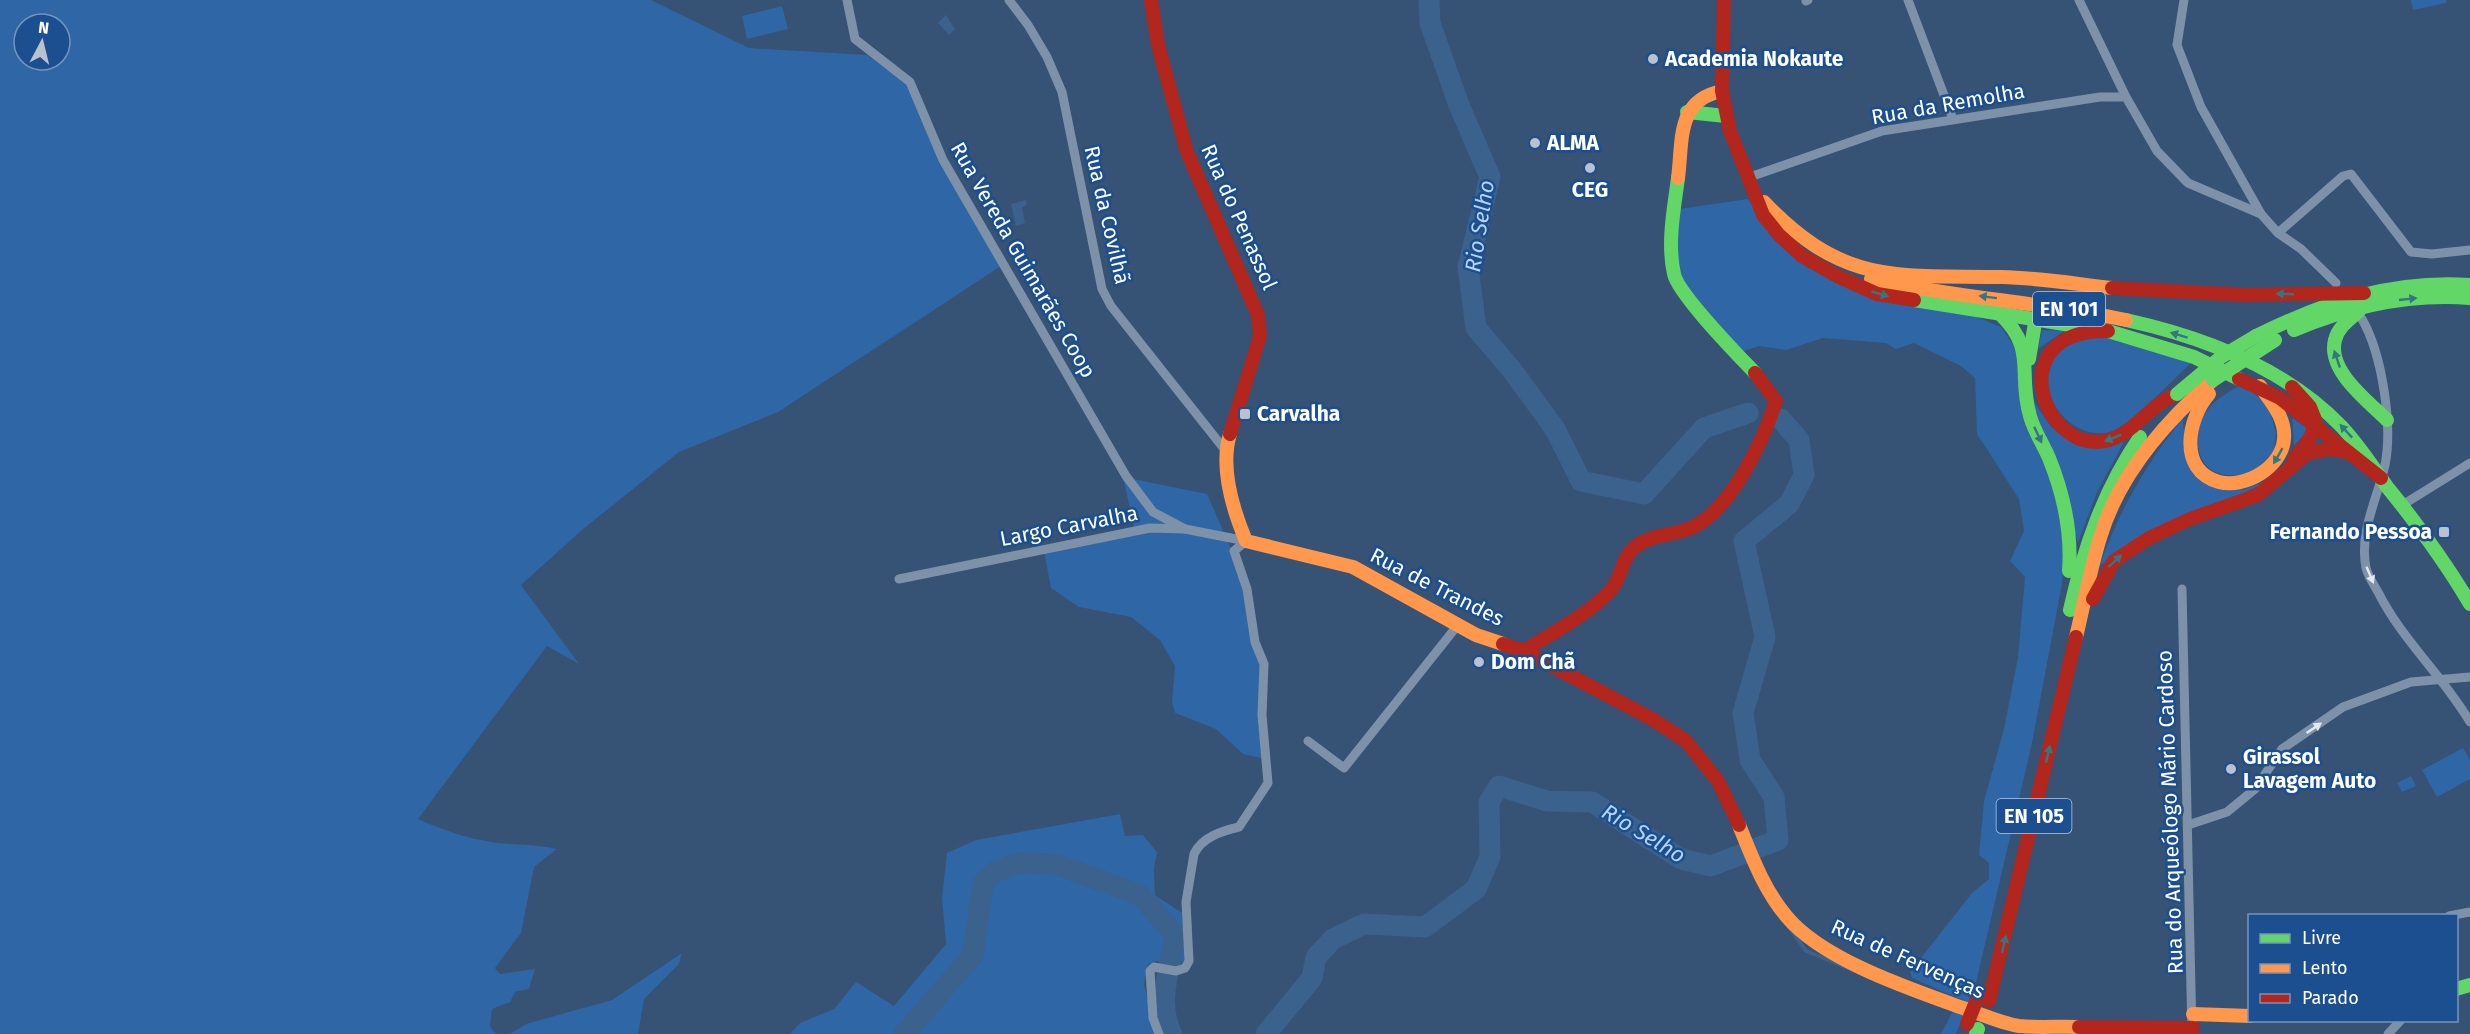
<svg xmlns="http://www.w3.org/2000/svg" width="2470" height="1034" font-family="'Fira Sans',sans-serif">
<rect width="100%" height="100%" fill="#365274"/>
<g fill="#2f66a5" fill-rule="evenodd">
<path d="M0,0H651L749,48L867,55L906,83L1001,266L778,412L679,452L582,530L521,585L579,664L547,646L418,819C447,832 478,842 510,844C527,845 540,845 557,849L534,867L521,933L495,968L500,974L535,969L529,989L515,992L510,1002L492,1009L490,1026L496,1034H0ZM24,24H60V60H24Z"/>
<path d="M2411,0H2446V3L2413,10Z"/>
<path d="M782,6L788,29L747,39L742,16Z"/>
<path d="M1748,199L1773,235L1808,268L1972,315L2001,327L2019,353L2059,509L2065,544L2062,584L2032,743L1975,987L1969,1003L1912,978L1910,972L1972,893L1989,879V863L1979,855L1984,801L2004,729L2018,657L2025,577L2010,561L2024,531L2019,499L1977,434L1975,378L1961,366L1914,343L1896,349L1886,343L1823,338L1786,350L1759,346L1741,352L1678,276L1675,253L1679,209Z"/>
<path d="M2042,330L2064,331L2038,349Z"/>
<path d="M2099,336L2191,363C2176,377 2126,429 2110,432C2074,441 2035,398 2052,362C2056,355 2064,347 2070,341Z"/>
<path d="M2242,384L2268,405L2276,433L2274,451L2249,476C2240,475 2229,476 2221,474C2192,467 2193,428 2209,408C2217,398 2231,391 2242,384Z"/>
<path d="M2033,401L2052,428L2124,442L2097,492L2078,543Z"/>
<path d="M2183,418L2185,454L2242,490L2270,480L2100,565C2119,510 2147,463 2183,418Z"/>
<path d="M2292,418L2309,429L2294,446Z"/>
<path d="M1123,477L1207,494L1233,553L1263,664L1265,759L1243,754L1216,729L1175,713L1172,702L1175,666L1160,640L1131,617L1079,607L1051,588L1043,546L1134,527Z"/>
<path d="M2463,748L2470,760V779L2437,797L2422,770Z"/>
<path d="M2411,776L2416,786L2402,792L2397,783Z"/>
<path d="M1120,814L1125,836L1143,835L1157,852L1154,869L1155,895L1182,913L1185,959L1178,966L1156,961L1148,964L1144,984L1155,1034H790L800,1023L834,1009L856,982L894,1006L946,944L942,898L947,853L976,840Z"/>
<path d="M682,953L679,964L644,999L638,1034H510L526,1024L612,1000Z"/>
<path d="M1953,1011L1964,1015L1956,1034H1941Z"/>
</g>
<g fill="#3b618d">
<path d="M946,15L955,29L949,35L938,23Z"/>
<path d="M1026,200L1027,205L1022,207L1025,223L1016,226L1011,204Z"/>
</g>
<g fill="none" stroke-linecap="round" stroke-linejoin="round">
<path stroke="#3b618d" stroke-width="4" d="M1789,927L1806,951L1855,971"/>
<g stroke="#3b618d" stroke-width="21">
<path d="M1429,0L1430,23L1459,105L1490,177L1468,267L1476,328L1512,370L1555,429L1581,481L1644,494L1704,428L1748,413"/>
<path d="M904,1034L973,955L983,883L995,872L1018,863L1055,864L1140,895L1176,936C1170,966 1156,1005 1172,1034"/>
<path d="M1266,1034L1312,978L1316,957L1333,939L1364,924L1425,927L1476,889L1490,857L1489,802L1499,786L1547,801L1592,802L1681,859L1711,866L1778,840L1774,797L1750,760L1743,713L1765,637L1744,541L1789,504L1804,475L1799,440L1781,419"/>
</g>
<g stroke="#7d92a8" stroke-width="9">
<path d="M847,0L855,39L910,82L943,160L1126,476L1153,512L1185,529"/>
<path d="M1009,0L1028,25L1047,57L1062,92L1102,289L1111,306L1225,450"/>
<path d="M1908,0L1953,119"/>
<path d="M2079,0L2126,97L2157,151L2188,183L2261,214L2278,233L2301,249L2336,283"/>
<path d="M2184,0L2177,45L2201,107L2261,214"/>
<path d="M1806,1L1808,0"/>
<path d="M1747,178L1882,131L2100,97H2126"/>
<path d="M2278,233L2343,176L2351,174L2411,252L2432,254L2470,250"/>
<path d="M2362,319C2382,354 2393,425 2385,465C2377,500 2359,531 2366,568C2368,576 2374,585 2378,592C2402,640 2443,676 2470,722"/>
<path d="M2404,504L2470,463"/>
<path d="M899,579L1150,528L1185,529L1246,541"/>
<path d="M2182,589L2192,1034"/>
<path d="M1308,741L1344,768L1457,626"/>
<path d="M2188,825L2227,812L2255,789L2282,749L2343,707L2411,682L2470,677"/>
<path d="M2449,916L2470,912"/>
<path d="M1159,1034L1153,1018L1150,971L1154,967L1176,971L1185,968L1189,961L1186,902L1194,854C1202,837 1222,831 1239,827L1268,783L1262,715L1264,664L1255,642L1247,589L1234,551L1246,541"/>
<path d="M2388,1034L2401,1020"/>
</g>
<g stroke="#63d668" stroke-width="14">
<path d="M1687,112L1726,116"/>
<path d="M1678,178C1674,209 1667,243 1674,274C1678,294 1738,355 1755,373"/>
<path d="M1914,300L2108,331L2194,357L2239,379"/>
<path d="M2359,311C2350,319 2338,327 2335,340C2327,371 2368,401 2387,420"/>
<path d="M1999,313C2038,350 2017,372 2030,416C2034,431 2043,444 2049,458C2064,495 2072,531 2069,571"/>
<path d="M2126,320C2203,337 2285,368 2341,426C2359,445 2373,467 2388,488C2418,525 2446,563 2470,604"/>
<path d="M2294,330C2351,306 2408,293 2470,298"/>
<path d="M2256,336C2325,302 2392,280 2470,285"/>
<path d="M2029,359L2035,323L2042,313L2077,310"/>
<path d="M2070,610C2084,547 2104,490 2140,437"/>
<path d="M2456,989L2470,985"/>
<path d="M1976,1034L1978,1029"/>
</g>
<g stroke="#ff974d" stroke-width="14">
<path d="M1678,178C1683,140 1676,100 1722,91"/>
<path d="M1764,202C1844,286 1896,275 2002,277C2039,278 2076,284 2112,288"/>
<path d="M1871,279C1955,298 2041,302 2126,320"/>
<path d="M2209,394C2188,418 2177,470 2219,482C2245,489 2282,467 2284,439C2286,418 2271,402 2260,386"/>
<path d="M1230,434C1220,467 1233,510 1246,541L1353,567L1476,635L1503,644"/>
<path d="M2076,637C2084,604 2090,570 2100,538C2118,476 2165,422 2213,380"/>
<path d="M1739,825C1752,857 1764,890 1787,917C1823,960 1910,989 1963,1008C1981,1014 2000,1023 2019,1026C2039,1028 2059,1026 2079,1027"/>
<path d="M2193,1014L2250,1016"/>
</g>
<g stroke="#b3261e" stroke-width="14">
<path d="M1151,0L1158,45L1187,152L1258,315L1260,336L1230,434"/>
<path d="M1724,0L1722,91L1730,131L1763,215L1779,235L1802,256L1837,276L1877,294L1914,300"/>
<path d="M2112,288L2246,295L2364,293"/>
<path d="M2108,331C2001,329 2041,452 2104,441C2134,436 2149,404 2177,394"/>
<path d="M2239,379L2280,398L2381,478"/>
<path d="M2292,387L2310,407L2316,422L2310,438L2294,459"/>
<path d="M2093,599L2114,561L2149,538L2190,519L2258,495L2308,453L2329,449L2348,452"/>
<path d="M1503,644L1524,651C1553,632 1586,616 1610,591C1622,578 1621,558 1635,547C1652,533 1676,536 1695,526C1732,507 1764,439 1776,401L1755,373"/>
<path d="M1524,651L1652,719L1686,741L1718,781L1739,825"/>
<path d="M1989,1001L2076,637"/>
<path d="M2079,1027L2193,1028"/>
</g>
<g stroke="#63d668" stroke-width="14">
<path d="M2213,380L2275,340"/>
<path d="M2177,394L2221,357L2256,336"/>
</g>
<path stroke="#b3261e" stroke-width="14" d="M1967,1024L1979,994"/>
</g>
<defs><path id="oneway-solid" d="M-6-.8H1V-3.2L6.5 0L1 3.2V.8H-6Z" transform="scale(1.5)"/></defs>
<g fill="#317883">
<use href="#oneway-solid" transform="translate(1880 294) rotate(16)"/>
<use href="#oneway-solid" transform="translate(2285 294) rotate(-178)"/>
<use href="#oneway-solid" transform="translate(1988 297) rotate(-173)"/>
<use href="#oneway-solid" transform="translate(2408 299) rotate(-6)"/>
<use href="#oneway-solid" transform="translate(2179 335) rotate(-163)"/>
<use href="#oneway-solid" transform="translate(2337 359) rotate(-109)"/>
<use href="#oneway-solid" transform="translate(2346 431) rotate(-133)"/>
<use href="#oneway-solid" transform="translate(2038 435) rotate(65)"/>
<use href="#oneway-solid" transform="translate(2113 438) rotate(158)"/>
<use href="#oneway-solid" transform="translate(2278 456) rotate(120)"/>
<use href="#oneway-solid" transform="translate(2115 561) rotate(-43)"/>
<use href="#oneway-solid" transform="translate(2048 754) rotate(-77)"/>
<use href="#oneway-solid" transform="translate(2004 944) rotate(-77)"/>
</g>
<g fill="#e5e9ee">
<use href="#oneway-solid" transform="translate(2370 575) rotate(67)"/>
<use href="#oneway-solid" transform="translate(2314 728) rotate(-34)"/>
</g>
<g fill="#b9c2ce" stroke="#1b4f8f" stroke-width="2">
<circle cx="1653" cy="59" r="6"/>
<circle cx="1535" cy="143" r="6"/>
<circle cx="1590" cy="168" r="6"/>
<rect x="1239" y="408" width="12" height="12" rx="3"/>
<rect x="2438" y="526" width="12" height="12" rx="3"/>
<circle cx="1479" cy="662" r="6"/>
<circle cx="2231" cy="769" r="6"/>
</g>
<g text-anchor="middle" stroke-width="5" stroke-linejoin="round" paint-order="stroke">
<g fill="#1b4f8f" stroke="#bbcadd" stroke-width="1.5">
<rect x="2033" y="292" width="72" height="34" rx="4.5"/>
<rect x="1996.5" y="799" width="75" height="34" rx="4.5"/>
</g>
<g font-size="20" font-weight="bold" fill="#fff">
<text x="2069" y="316">EN 101</text>
<text x="2034" y="823">EN 105</text>
</g>
<g font-size="21" font-weight="bold" fill="#fff" stroke="#1b4f8f" text-anchor="start">
<text x="1665" y="66">Academia Nokaute</text>
<text x="1547" y="150">ALMA</text>
<text x="1590" y="197" text-anchor="middle">CEG</text>
<text x="1257" y="421">Carvalha</text>
<text x="2432" y="539" text-anchor="end">Fernando Pessoa</text>
<text x="1491" y="669">Dom Chã</text>
<text x="2243" y="764">Girassol<tspan x="2243" dy="24">Lavagem Auto</tspan></text>
</g>
<g font-size="21" fill="#fff" stroke="#1b4f8f">
<text transform="translate(1948 104) rotate(-10)" y="7">Rua da Remolha</text>
<text transform="translate(1107 215) rotate(77)" y="7">Rua da Covilhã</text>
<text transform="translate(1239 217) rotate(66)" y="7">Rua do Penassol</text>
<text transform="translate(1023 260) rotate(60)" y="7">Rua Vereda Guimarães Coop</text>
<text transform="translate(1069 526) rotate(-11)" y="7">Largo Carvalha</text>
<text transform="translate(1437 587) rotate(27)" y="7">Rua de Trandes</text>
<text transform="translate(2170 812) rotate(-92)" y="7">Rua do Arqueólogo Mário Cardoso</text>
<text transform="translate(1908 959) rotate(24)" y="7">Rua de Fervenças</text>
</g>
<g font-size="22" font-style="italic" fill="#b5d3f5" stroke="#1b4f8f">
<text transform="translate(1479 226) rotate(-81)" y="8">Rio Selho</text>
<text transform="translate(1644 833) rotate(31)" y="8">Rio Selho</text>
</g>
</g>
<rect x="2248" y="914" width="210" height="108" fill="#1b4f8f" stroke="#7695bc" stroke-width="1.5"/>
<rect x="2260" y="934" width="30" height="9" fill="#63d668" stroke="#7695bc" stroke-width="1.5"/>
<text x="2302" y="944" font-size="18" fill="#ffffff">Livre</text>
<rect x="2260" y="964" width="30" height="9" fill="#ff974d" stroke="#7695bc" stroke-width="1.5"/>
<text x="2302" y="974" font-size="18" fill="#ffffff">Lento</text>
<rect x="2260" y="994" width="30" height="9" fill="#b3261e" stroke="#7695bc" stroke-width="1.5"/>
<text x="2302" y="1004" font-size="18" fill="#ffffff">Parado</text>
<g transform="translate(42 42) rotate(7)"><circle r="28" fill="#1b4f8f" stroke="#7695bc" stroke-width="1.5"/>
<path d="M0-4.5L10 22L0 15L-10 22Z" fill="#b9c2ce"/>
<text y="-9" font-size="16" font-weight="bold" text-anchor="middle" fill="#ffffff">N</text>
</g>
</svg>
